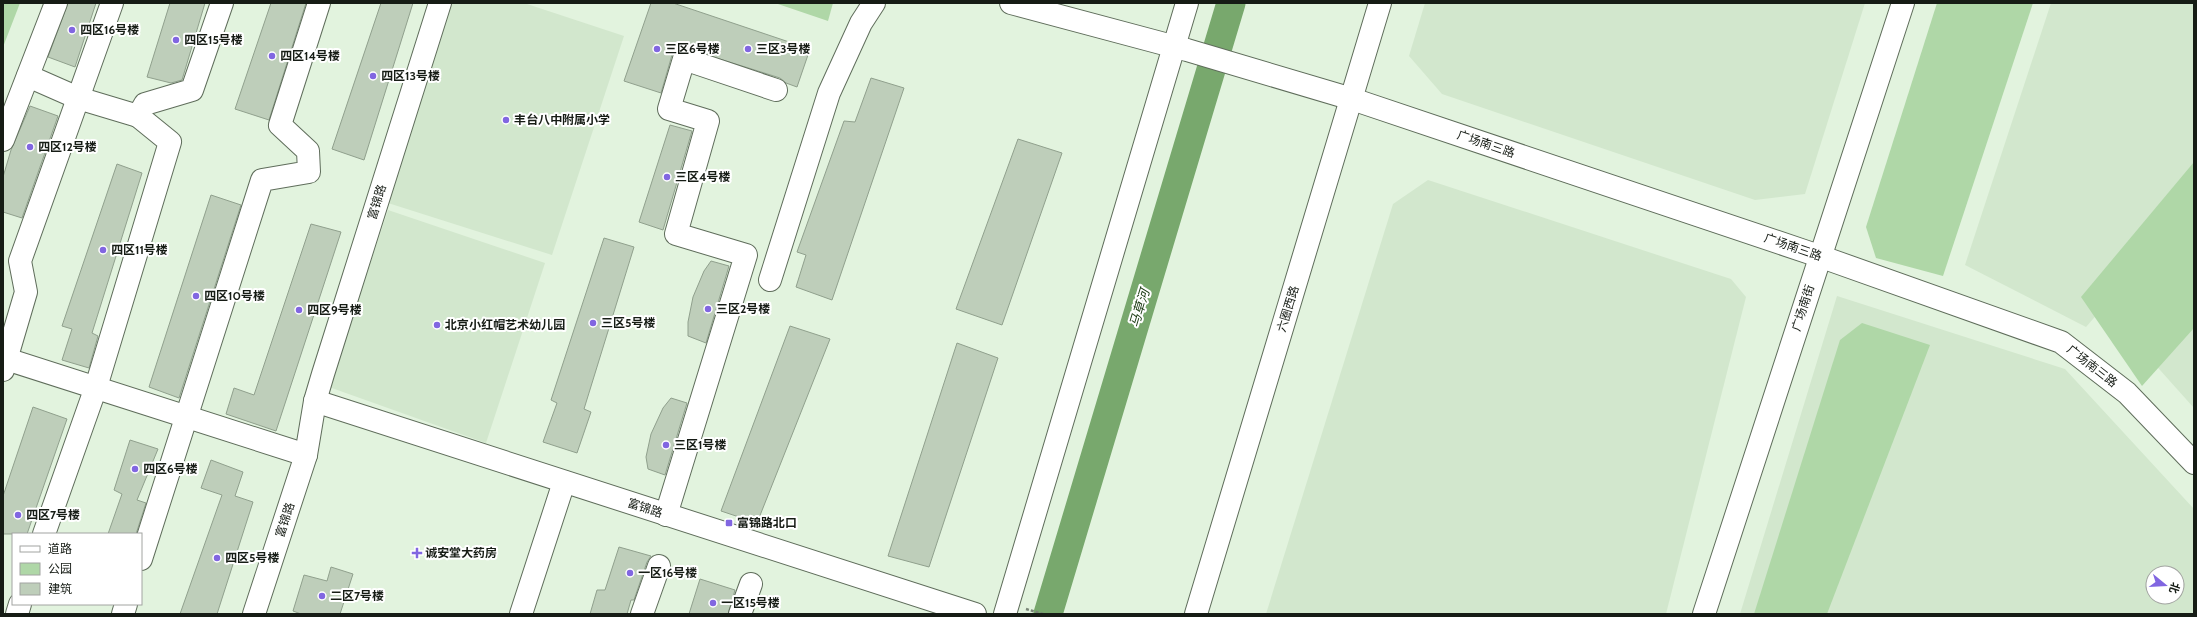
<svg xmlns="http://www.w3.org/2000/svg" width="2197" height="617" font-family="Cabin,'Noto Sans SC',sans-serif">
<rect width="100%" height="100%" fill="#e2f3de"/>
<g fill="#d2e7cd" fill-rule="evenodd">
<path d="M452,3H524L624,36L552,255L388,203Z"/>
<path d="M1425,3H1865L1805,194L1755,200L1442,94L1409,56Z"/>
<path d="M2051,3H2194V203L2086,327L1965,265Z"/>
<path d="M1428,180L1731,279L1746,297L1666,614H1266L1393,204Z"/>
<path d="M388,210L545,263L486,443L329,387Z"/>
<path d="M2194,276V408L2126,332Z"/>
<path d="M1837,296L2065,369L2194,509V614H1740ZM2153,573H2177V597H2153Z"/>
</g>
<g fill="#afd7a7">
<path d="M3,3H20L3,47Z"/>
<path d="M775,3H833L828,21Z"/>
<path d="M1937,3H2033L1943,276L1876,258L1866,227Z"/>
<path d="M2194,162V328L2142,386L2081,297Z"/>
<path d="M1862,323L1930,345L1827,614H1754L1840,340Z"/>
</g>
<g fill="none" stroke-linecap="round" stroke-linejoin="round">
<path stroke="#78a86d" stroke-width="29" d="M1048,614L1231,3"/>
</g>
<g fill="#beceba" stroke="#90a08d">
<path d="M68,3H96L75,67L48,57Z"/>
<path d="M170,3H205L182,80L171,83L147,77Z"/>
<path d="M271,3H306L269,120L235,109Z"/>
<path d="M381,3H413L364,160L332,149Z"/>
<path d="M651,3H673L810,49L797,87L786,83L780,78L682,47L676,50L672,55L661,93L624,81Z"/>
<path d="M871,78L904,88L832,300L796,287L806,255L797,252L844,121L855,122Z"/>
<path d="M30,106L58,116L22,218L3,212V177L11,150Z"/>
<path d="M670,125L692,131L663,230L639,222Z"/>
<path d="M1018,139L1062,153L1002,325L956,309Z"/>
<path d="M117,164L142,173L92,333L98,336L89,368L62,360L72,329L62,326Z"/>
<path d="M211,195L241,205L179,398L149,387Z"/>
<path d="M311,224L341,232L276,431L226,414L234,388L254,395Z"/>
<path d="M604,238L634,247L584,409L591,412L577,453L543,442L557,403L551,400Z"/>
<path d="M711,261L729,266L706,343L688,336V322L693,297L704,271Z"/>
<path d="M790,326L830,339L757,523L721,511Z"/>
<path d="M957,343L998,358L929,567L888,556Z"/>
<path d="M671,398L687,403L665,475L648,469L646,457L651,434L663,408Z"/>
<path d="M33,407L67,419L27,534H3V496Z"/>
<path d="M130,440L158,449L137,500L146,503L136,534H108L122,494L114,490Z"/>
<path d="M211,460L243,472L235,496L253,502L217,614H180L222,495L201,488Z"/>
<path d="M619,547L651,556L647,562L634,600H631L627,614H590L597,590H605Z"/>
<path d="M331,567L353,574L340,614H301L293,611L304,575L327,581Z"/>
<path d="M700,579L735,590L728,614H689Z"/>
</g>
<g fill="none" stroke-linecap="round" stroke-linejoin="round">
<g stroke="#5f6d5b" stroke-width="24">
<g id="minor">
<path d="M1011,3L1187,50L1352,99L1819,256L2061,342L2127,393L2194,463"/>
<path d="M28,76L78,98L138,116"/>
<path d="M3,140L56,3"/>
<path d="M770,280L829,93L861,23L874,3"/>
<path d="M3,358L306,455"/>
<path d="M3,370L26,292L20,261L112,3"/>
<path d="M315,401L975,614"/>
<path d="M666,515L746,255L676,234L708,121L669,109L684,59L776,90"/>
<path d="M44,534L96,387L170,142L138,116L145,104L192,90L222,3"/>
<path d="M141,559L262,180L309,172L308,151L280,125L319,3"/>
<path d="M17,614L20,604"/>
<path d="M123,614L126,604"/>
<path d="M254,614L306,455L315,401L323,374L440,3"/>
<path d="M521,614L564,482"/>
<path d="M642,614L659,566"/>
<path d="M740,614L751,584"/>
<path d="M1005,614L1187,3"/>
<path d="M1196,614L1380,3"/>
<path d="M1704,614L1903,3"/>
</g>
</g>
<path stroke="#798577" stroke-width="2.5" stroke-dasharray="3 2" stroke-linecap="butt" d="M1026,609L1043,614"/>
<use href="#minor" stroke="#fff" stroke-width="22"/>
</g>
<g fill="#8166e1" stroke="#fff" stroke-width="1.5">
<circle cx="72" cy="30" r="4"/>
<circle cx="176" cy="40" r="4"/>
<circle cx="657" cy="49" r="4"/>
<circle cx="748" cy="49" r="4"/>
<circle cx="272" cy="56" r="4"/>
<circle cx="373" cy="76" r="4"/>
<circle cx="506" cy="120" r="4"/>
<circle cx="30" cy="147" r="4"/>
<circle cx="667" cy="177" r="4"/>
<circle cx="103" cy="250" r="4"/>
<circle cx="196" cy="296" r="4"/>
<circle cx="708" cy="309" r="4"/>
<circle cx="299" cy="310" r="4"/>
<circle cx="593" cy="323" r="4"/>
<circle cx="437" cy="325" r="4"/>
<circle cx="666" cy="445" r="4"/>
<circle cx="135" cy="469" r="4"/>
<circle cx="18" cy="515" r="4"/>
<rect x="725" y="519" width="8" height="8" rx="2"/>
<path d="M415 547h4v4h4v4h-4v4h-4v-4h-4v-4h4z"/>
<circle cx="217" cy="558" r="4"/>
<circle cx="630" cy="573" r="4"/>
<circle cx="322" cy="596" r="4"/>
<circle cx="713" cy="603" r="4"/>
</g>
<g text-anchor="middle" stroke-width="4" stroke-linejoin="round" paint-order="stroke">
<g font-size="12" font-weight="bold" fill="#161c15" stroke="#fff" text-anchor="start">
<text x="80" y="34">四区16号楼</text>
<text x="184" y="44">四区15号楼</text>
<text x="665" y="53">三区6号楼</text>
<text x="756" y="53">三区3号楼</text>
<text x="280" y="60">四区14号楼</text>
<text x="381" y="80">四区13号楼</text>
<text x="514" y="124">丰台八中附属小学</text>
<text x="38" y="151">四区12号楼</text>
<text x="675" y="181">三区4号楼</text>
<text x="111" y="254">四区11号楼</text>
<text x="204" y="300">四区10号楼</text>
<text x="716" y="313">三区2号楼</text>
<text x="307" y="314">四区9号楼</text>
<text x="601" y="327">三区5号楼</text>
<text x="445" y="329">北京小红帽艺术幼儿园</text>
<text x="674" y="449">三区1号楼</text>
<text x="143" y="473">四区6号楼</text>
<text x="26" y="519">四区7号楼</text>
<text x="737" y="527">富锦路北口</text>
<text x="425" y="557">诚安堂大药房</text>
<text x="225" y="562">四区5号楼</text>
<text x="638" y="577">一区16号楼</text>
<text x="330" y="600">二区7号楼</text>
<text x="721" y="607">一区15号楼</text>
</g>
<g font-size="12" fill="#161c15" stroke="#fff">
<text transform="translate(1486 144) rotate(19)" y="4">广场南三路</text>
<text transform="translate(377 202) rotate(-73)" y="4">富锦路</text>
<text transform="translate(1793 247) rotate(19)" y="4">广场南三路</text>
<text transform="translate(1803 308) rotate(-72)" y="4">广场南街</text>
<text transform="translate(1288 309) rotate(-73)" y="4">六圈西路</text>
<text transform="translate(2092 366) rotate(38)" y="4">广场南三路</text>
<text transform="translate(645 508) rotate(18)" y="4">富锦路</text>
<text transform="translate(285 520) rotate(-72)" y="4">富锦路</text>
</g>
<g font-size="13" font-style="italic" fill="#16370e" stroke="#fff">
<text transform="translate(1139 308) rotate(-73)" y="5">马草河</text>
</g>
</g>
<rect width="2197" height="617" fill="none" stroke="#161c15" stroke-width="8"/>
<rect x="12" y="533" width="130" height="72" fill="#ffffff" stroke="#a2a4a1"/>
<rect x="20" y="546" width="20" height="6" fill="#ffffff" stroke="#a2a4a1"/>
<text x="48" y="553" font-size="12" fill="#161c15">道路</text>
<rect x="20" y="563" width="20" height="12" fill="#afd7a7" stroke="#a2a4a1"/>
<text x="48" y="573" font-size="12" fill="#161c15">公园</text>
<rect x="20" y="583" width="20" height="12" fill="#beceba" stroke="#a2a4a1"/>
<text x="48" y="593" font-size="12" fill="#161c15">建筑</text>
<g transform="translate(2165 585) rotate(108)"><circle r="19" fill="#ffffff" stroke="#a2a4a1"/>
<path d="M0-3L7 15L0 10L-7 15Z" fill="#8166e1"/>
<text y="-6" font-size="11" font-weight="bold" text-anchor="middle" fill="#161c15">北</text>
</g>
</svg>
